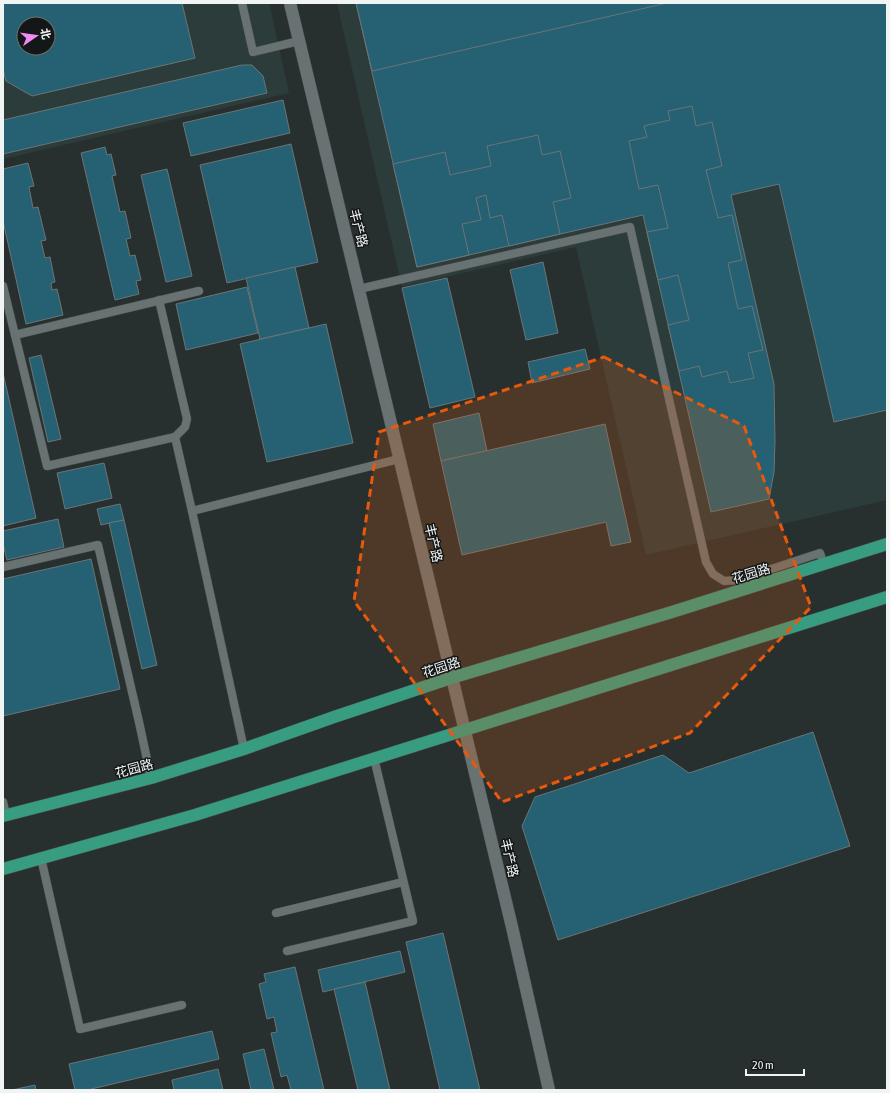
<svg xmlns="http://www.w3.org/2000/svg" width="890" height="1093" font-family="'Asap Condensed','Noto Sans SC',sans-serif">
<rect width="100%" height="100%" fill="#28302f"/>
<g fill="#2c3c3b" fill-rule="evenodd">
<path d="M3,3H269L289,93L3,159ZM24,24H48V48H24Z"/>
<path d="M337,3H887V500L646,555L576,247L402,287Z"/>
</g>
<g fill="#256172" stroke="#6c7477" fill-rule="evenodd">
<path d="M3,3H182L195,58L32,96L6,81L3,69ZM24,24H48V48H24Z"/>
<path d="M356,3H887V410L834,422L779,184L731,195L774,384L775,441L774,472L769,499L711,512L643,215L417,267Z"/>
<path d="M356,3H667L372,71Z"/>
<path d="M242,65H252L263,76L267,93L3,154V120Z"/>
<path d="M283,100L290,133L191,156L183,123Z"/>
<path d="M692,106L696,126L712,122L722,166L706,170L718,218L732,215L742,260L728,263L738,309L752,306L763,350L748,353L754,378L730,383L727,371L702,377L699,366L679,371L668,325L689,320L678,275L658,280L647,232L668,228L658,185L639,189L629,141L647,137L644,126L670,120L668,111Z"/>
<path d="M538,135L542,155L560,151L571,198L553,202L560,234L509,246L502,215L490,218L486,195L476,198L481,220L462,224L469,255L417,267L393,164L445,152L450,175L491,166L487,146Z"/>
<path d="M291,144L318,262L227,283L200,165Z"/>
<path d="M105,147L107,155L111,154L116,175L112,176L120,212L125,211L131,238L126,239L130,256L135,255L141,280L136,281L139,294L115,300L81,153Z"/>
<path d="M28,163L34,186L29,187L33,208L38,207L46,240L41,241L45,258L50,257L55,282L51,283L52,290L57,289L63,315L26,324L3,221V169Z"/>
<path d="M167,169L192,276L166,282L141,175Z"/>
<path d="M543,262L558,333L526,340L510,270Z"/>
<path d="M295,267L309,328L260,339L246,278Z"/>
<path d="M447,278L475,397L430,408L402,288Z"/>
<path d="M247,287L258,333L186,350L176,304Z"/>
<path d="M326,324L353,443L267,462L240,344Z"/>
<path d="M585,349L590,369L532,383L528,362Z"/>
<path d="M41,355L61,439L48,442L29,358Z"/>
<path d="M3,373L36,518L3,526Z"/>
<path d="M479,413L487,451L441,461L433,424Z"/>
<path d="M605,424L631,542L611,546L606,522L462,555L441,461Z"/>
<path d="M104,463L112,498L65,509L57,473Z"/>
<path d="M120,504L124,520L101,525L97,509Z"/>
<path d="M58,519L64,547L7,560L3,544V531Z"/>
<path d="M124,520L157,665L142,669L109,523Z"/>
<path d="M91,559L120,689L3,716V579Z"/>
<path d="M813,732L850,846L558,940L522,826L535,797L663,755L689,773Z"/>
<path d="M443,933L480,1090H440L406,942Z"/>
<path d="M400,951L405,972L323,992L318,970Z"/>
<path d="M295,967L324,1090H291L287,1075L281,1077L271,1033L277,1032L274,1017L267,1019L259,984L266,982L264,974Z"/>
<path d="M365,982L390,1090H358L334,989Z"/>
<path d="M212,1031L219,1059L87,1090H75L69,1064Z"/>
<path d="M264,1049L274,1090H251L243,1054Z"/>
<path d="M218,1069L223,1090H174L172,1080Z"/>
<path d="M35,1085L36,1090H12Z"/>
</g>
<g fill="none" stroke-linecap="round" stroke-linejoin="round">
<g stroke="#474d4d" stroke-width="9">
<g id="lane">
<path d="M242,3L253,52L299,41"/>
<path d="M3,286L47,466L175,437L192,511"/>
<path d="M359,289L630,227L706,562L713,574L724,581L738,580L820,553L824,565"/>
<path d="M159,300L187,419L185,427L175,437"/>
<path d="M15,335L199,291"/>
<path d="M3,567L98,545L139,722L151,778"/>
<path d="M244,749L192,511L399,459"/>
<path d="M3,802L6,815"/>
<path d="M41,858L80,1029L182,1005"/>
<path d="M276,913L403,882"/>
<path d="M287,951L413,921L374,758"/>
</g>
</g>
<g stroke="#474d4d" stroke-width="13">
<path id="secondary" d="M290,3L512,927L549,1090"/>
</g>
<g stroke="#474d4d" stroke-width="13">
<g id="primary">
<path d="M3,816L151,778L244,749L334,717L451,678L672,612L887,544"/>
<path d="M3,869L195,815L887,597"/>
</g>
</g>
<use href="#lane" stroke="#697272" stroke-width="8"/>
<use href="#secondary" stroke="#697272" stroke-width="12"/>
<use href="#primary" stroke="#379c80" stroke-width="12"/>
</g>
<path fill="#e8590c" fill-opacity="0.2" stroke="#e8590c" stroke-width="3" stroke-dasharray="8 5" stroke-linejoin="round" d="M604,357L744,426L811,607L690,733L502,802L354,601L379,432Z"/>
<g text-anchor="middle" stroke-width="3" stroke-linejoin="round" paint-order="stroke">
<g font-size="13" fill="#f0f5f4" stroke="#141717">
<text transform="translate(359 228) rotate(76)" y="5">丰产路</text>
<text transform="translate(434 543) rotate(77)" y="5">丰产路</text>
<text transform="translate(751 573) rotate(-17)" y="5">花园路</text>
<text transform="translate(441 667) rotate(-18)" y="5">花园路</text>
<text transform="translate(134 768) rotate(-15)" y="5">花园路</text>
<text transform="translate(510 858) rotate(77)" y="5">丰产路</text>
</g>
</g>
<rect width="890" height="1093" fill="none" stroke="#f0f5f4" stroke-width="8"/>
<g transform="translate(36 36) rotate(77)"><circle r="19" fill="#141717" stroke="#6c706f"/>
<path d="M0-3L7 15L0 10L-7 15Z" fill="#f18af5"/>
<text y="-6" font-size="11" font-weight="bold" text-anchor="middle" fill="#f0f5f4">北</text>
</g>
<path d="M746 1069v6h58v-6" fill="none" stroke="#f0f5f4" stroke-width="2"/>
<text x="752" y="1069" font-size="12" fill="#f0f5f4" stroke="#141717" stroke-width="3" paint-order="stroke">20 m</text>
</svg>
